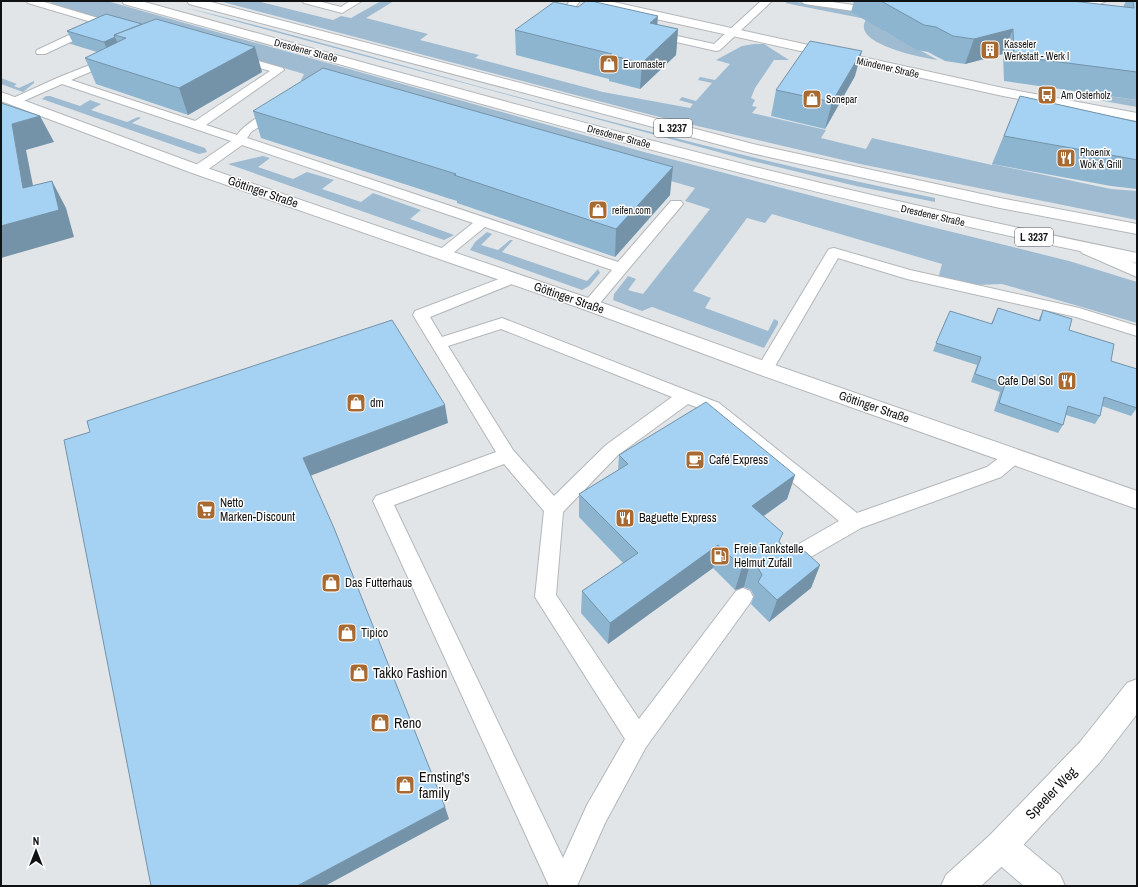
<svg xmlns="http://www.w3.org/2000/svg" width="1138" height="887" font-family="'Archivo Narrow',sans-serif">
<rect width="100%" height="100%" fill="#e1e5e8"/>
<g fill="#9ebbd1">
<path d="M47,1H107L644,152L920,224L1069,261L1137,282V323L1002,284L977,285L938,279L942,264L772,214L765,223L747,218L693,291L711,298L705,308L768,331L774,319L778,321V324L764,348L652,307L642,311L613,300L614,294L628,276L636,279L628,290L643,294L710,209L685,201L695,188L595,159L463,189L450,199L439,195L302,86L301,80L304,74L157,31L112,28L74,45L67,43L100,24L52,5L51,2Z"/>
<path d="M219,1H257L333,20L341,16L351,18L381,1H394L366,18L428,34L420,40L479,55L475,58L603,92L690,108L693,104L679,100L682,97L696,101L712,83L698,80L700,77L715,80L730,64L716,60L742,46L754,44H764L789,60H774L755,88L751,98L755,100L752,106L757,107L752,113L826,130L821,138L866,149L872,138L992,165V164L1111,189L1137,191V220L860,164L663,118Z"/>
<path d="M790,1L887,15L884,31L938,60C922,58 866,46 864,28C863,25 865,22 866,19L785,3Z"/>
<path d="M183,7C280,30 374,58 470,84C624,126 779,166 935,198V202L856,186L744,159Z"/>
<path d="M1,78L17,84L14,86L19,88L34,81V83L23,92L1,84Z"/>
<path d="M1086,93L1137,100V107L1087,98Z"/>
<path d="M46,96H50L80,106L90,100L101,104L91,110L127,122L138,117L141,118L132,123L205,148L207,152L199,154L42,99Z"/>
<path d="M263,156L270,158L258,167L293,179L307,172L334,180L322,189L361,202L373,193L421,210L410,219L454,235L444,240L228,164Z"/>
<path d="M487,232L492,234L481,245L498,250L510,240H513L502,252L587,281L598,269L600,273L589,286L582,290L470,250L475,242Z"/>
</g>
<g fill="none" stroke-linecap="round" stroke-linejoin="round">
<g stroke="#b3b7ba" stroke-width="2">
<g id="lane">
<path d="M26,1H41L98,18L99,20L94,31L45,54H37L36,52L37,50L86,27L88,21L28,3Z"/>
<path d="M302,1H318L341,7L350,1H362L342,13L304,3Z"/>
<path d="M570,1H580L570,13L578,15L579,17L578,19L563,18L558,15Z"/>
<path d="M761,1H772L720,50L716,51L654,37L649,34L654,31L714,44Z"/>
<path d="M800,1H825L875,8L880,11L875,14L805,4Z"/>
<path d="M1059,1H1106L1092,8L1064,4Z"/>
<path d="M237,55L283,68L284,70L206,125L237,135C243,126 270,106 281,109L283,111L281,113L251,132L247,138L618,262L671,201H681L683,204L595,309L590,310L585,309L582,305L612,270L485,227L448,257L443,258L438,257L436,254L438,251L473,223L242,145L203,173H193L192,170L193,167L231,141L62,84L19,103H11L9,101L11,99L57,78L112,56L117,59L116,61L71,80L195,121L270,71L233,60L232,58L233,56Z"/>
<path d="M834,248L910,270L1079,308L1137,326V336L1076,317L907,279L838,258L771,373L765,375L759,373L757,369L759,365L827,252L829,249Z"/>
<path d="M512,274L517,276L519,279L517,282L430,317L442,337L502,318L719,403L857,513L987,467L1008,451L1014,449L1020,451L1023,456L1020,461L1001,477L861,528L790,569L783,572L776,569L773,563L776,557L839,521L707,411L688,404L618,455L563,512L556,595L639,719L736,591L743,588L750,591L753,597L750,603L646,747L605,823L577,886H549L373,501L376,496L496,452L413,315L415,311ZM501,329L672,397L606,445L554,496L513,450L448,346ZM504,464L544,511L535,597L625,739L587,805L563,858L394,505Z"/>
</g>
</g>
<g stroke="#b3b7ba" stroke-width="2">
<g id="street">
<path d="M587,1H609L1003,88L1137,113V121L1003,96L593,5L589,4Z"/>
<path d="M1,92L204,167L597,301L772,364L1137,491V509L758,374L583,309L192,173L1,101Z"/>
<path d="M1001,830L1012,835L1060,875L1065,886H1024L990,857L985,846L990,835Z"/>
</g>
</g>
<g stroke="#b3b7ba" stroke-width="2">
<g id="secondary">
<path d="M1088,244L1137,264V277L1082,253L1079,249L1082,245Z"/>
<path d="M1137,679V714L1100,762L1012,857L981,886H941L946,875L990,835L1080,742L1127,683Z"/>
</g>
</g>
<g stroke="#b3b7ba" stroke-width="2">
<g id="primary">
<path d="M122,1H141C347,58 552,116 759,168C885,199 1011,227 1137,253V263C1008,236 880,208 753,176C542,123 333,62 124,4Z"/>
<path d="M187,1H207L753,144L1000,198L1137,224V234L1000,208L751,153L189,4Z"/>
</g>
</g>
<use href="#lane" fill="#fff" fill-rule="evenodd"/>
<use href="#street" fill="#fff" fill-rule="evenodd"/>
<use href="#secondary" fill="#fff" fill-rule="evenodd"/>
<use href="#primary" fill="#fff" fill-rule="evenodd"/>
</g>
<g fill="#8eb5d0">
<path d="M854,1H1072L1123,7L1126,1H1137V100L1004,81L1003,54L965,64L945,61L928,52L917,50L851,12Z"/>
<path d="M106,14L262,72L188,115L96,84L85,58L97,52L74,45L67,31Z"/>
<path d="M658,25L678,29L676,55L640,89L609,81V79L516,55L515,30Z"/>
<path d="M855,76L825,129L771,116L776,90Z"/>
<path d="M1020,96L1137,122V189L1111,186L992,164Z"/>
<path d="M253,111L670,195L615,257L457,203V201L261,138Z"/>
<path d="M998,308L1038,321L1043,310L1111,361L1137,369V408L1131,416L1102,406L1100,416L1095,424L1066,415L1063,425L1058,433L994,411L1000,392L971,382L977,365L933,351L946,319L991,324Z"/>
<path d="M619,455L795,475L787,499L764,516L783,548L820,565L811,588L769,622L751,604L754,596L751,590L744,587L735,590L713,568L608,644L581,613L582,591L623,563L579,517V494L618,470Z"/>
</g>
<g fill="#7493a9">
<path d="M658,16L656,40L650,23Z"/>
<path d="M678,29L676,55L640,89L642,63Z"/>
<path d="M1013,29L1003,54L965,64L974,39Z"/>
<path d="M115,37L121,51L110,56L104,42Z"/>
<path d="M255,47L262,72L188,115L179,88Z"/>
<path d="M862,51L855,76L825,129L832,102Z"/>
<path d="M40,116L54,142L26,150L39,216L52,181L66,208L74,237L1,258V226L23,188L12,124Z"/>
<path d="M673,167L670,195L615,257L616,229Z"/>
<path d="M445,405L448,423L310,476L303,458Z"/>
<path d="M795,475L787,499L745,529L752,506Z"/>
<path d="M718,545L713,568L608,644L610,623Z"/>
<path d="M750,564L744,587L735,590L742,567Z"/>
<path d="M820,565L811,588L769,622L777,600Z"/>
<path d="M445,807L449,819L325,886H297Z"/>
</g>
<g fill="#a5d2f2" stroke="#7493a9">
<path d="M586,1H591L658,16L650,23L678,29L642,63L610,55L612,54L515,30L554,2L578,7Z"/>
<path d="M881,1H1072L1134,8L1133,1H1137V72L1036,59L1014,55L1013,29L974,39L953,36L936,27L924,25Z"/>
<path d="M106,14L142,24L114,35L115,37L104,42L67,31Z"/>
<path d="M156,19L255,47L179,88L85,58L126,38L114,35Z"/>
<path d="M810,41L862,51L832,102L776,90Z"/>
<path d="M323,68L673,167L616,229L454,175L456,174L253,111Z"/>
<path d="M1020,96L1137,122V160L1127,158L1004,136Z"/>
<path d="M1,103L40,116L12,124L23,188L52,181L59,210L1,226Z"/>
<path d="M998,308L1040,321L1043,310L1072,319L1069,330L1114,344L1111,361L1137,369V408L1104,397L1100,416L1068,406L1063,425L999,403L1005,384L975,374L981,357L936,343L950,311L992,324Z"/>
<path d="M392,320L445,405L303,458L334,528L445,807L297,886H151L64,440L90,432L87,421Z"/>
<path d="M706,402L795,475L752,506L783,533L779,541L783,548L792,551L800,547L820,565L777,600L758,582L762,575L758,568L750,564L742,567L718,545L610,623L582,591L638,553L579,494L628,464L619,455Z"/>
</g>
<defs>
<g id="building-square" transform="scale(1)"><rect x="-9" y="-9" width="18" height="18" rx="4" fill="#a96a32" stroke="#fff"/><path d="M-4-6H4V6H1V3H-1V6H-4ZM-2.5-4.3h1.7v1.8h-1.7ZM.8-4.3h1.7v1.8H.8ZM-2.5-1h1.7V.8h-1.7ZM.8-1h1.7V.8H.8Z" fill="#fff"/></g>
<g id="shop-square" transform="scale(1)"><rect x="-9" y="-9" width="18" height="18" rx="4" fill="#a96a32" stroke="#fff"/><path d="M-5-2.5h2.3a2.7 3.5 0 0 1 5.4 0H5L5.5 6h-11ZM-1.5-2.5h3a1.5 2.3 0 0 0-3 0Z" fill="#fff"/></g>
<g id="bus-square" transform="scale(1)"><rect x="-9" y="-9" width="18" height="18" rx="4" fill="#a96a32" stroke="#fff"/><path d="M-5-6H5V4H4V6H2V4H-2V6H-4V4H-5ZM-3.5-4V0h7V-4ZM-3.5 1.2v1.5H-2V1.2ZM2 1.2v1.5H3.5V1.2Z" fill="#fff"/></g>
<g id="restaurant-square" transform="scale(1)"><rect x="-9" y="-9" width="18" height="18" rx="4" fill="#a96a32" stroke="#fff"/><path d="M-5-6h1v4h1v-4h1v4h1v-4h1v5L-1.5 .5V6h-2V.5L-5-1ZM5-6V6H3V1.5H1.5Q1.5-4 5-6Z" fill="#fff"/></g>
<g id="cafe-square" transform="scale(1)"><rect x="-9" y="-9" width="18" height="18" rx="4" fill="#a96a32" stroke="#fff"/><path d="M-5.5-4.5H6V0H3Q3 3.5 0 3.5H-2.5Q-5.5 3.5-5.5 0ZM3-3.2v2h1.7v-2ZM-6 4.5H4V6H-6Z" fill="#fff"/></g>
<g id="supermarket-square" transform="scale(1)"><rect x="-9" y="-9" width="18" height="18" rx="4" fill="#a96a32" stroke="#fff"/><path d="M-6-5.5h2.5l.6 2H6L4.5 2H-2.5L-4.4-4H-6ZM-1.5 3.2a1.3 1.3 0 1 0 .1 0ZM3 3.2a1.3 1.3 0 1 0 .1 0Z" fill="#fff"/></g>
<g id="fuel-square" transform="scale(1)"><rect x="-9" y="-9" width="18" height="18" rx="4" fill="#a96a32" stroke="#fff"/><path d="M-5.5-6h7V0h2V4h1.3V-2.5L3-4.5l.8-.8L6-3V5H2.5V1h-1V6h-7ZM-4.2-4.7v3.2H.2V-4.7Z" fill="#fff"/></g>
</defs>
<g fill-rule="evenodd">
<use href="#building-square" x="990" y="50"/>
<use href="#shop-square" x="609" y="64"/>
<use href="#bus-square" x="1047" y="95"/>
<use href="#shop-square" x="812" y="99"/>
<use href="#restaurant-square" x="1066" y="158"/>
<use href="#shop-square" x="598" y="210"/>
<use href="#restaurant-square" x="1067" y="381"/>
<use href="#shop-square" x="356" y="403"/>
<use href="#cafe-square" x="695" y="460"/>
<use href="#supermarket-square" x="206" y="510"/>
<use href="#restaurant-square" x="625" y="518"/>
<use href="#fuel-square" x="720" y="556"/>
<use href="#shop-square" x="331" y="583"/>
<use href="#shop-square" x="347" y="633"/>
<use href="#shop-square" x="359" y="673"/>
<use href="#shop-square" x="380" y="723"/>
<use href="#shop-square" x="405" y="785"/>
</g>
<g text-anchor="middle" stroke-width="3" stroke-linejoin="round" paint-order="stroke">
<g font-size="10" fill="#101112" stroke="#fff" text-anchor="start">
<text x="1004" y="48">Kasseler<tspan x="1004" dy="12">Werkstatt - Werk I</tspan></text>
<text x="623" y="68">Euromaster</text>
<text x="1061" y="99">Am Osterholz</text>
<text x="826" y="103">Sonepar</text>
<text x="1080" y="156">Phoenix<tspan x="1080" dy="12">Wok &amp; Grill</tspan></text>
<text x="612" y="214">reifen.com</text>
</g>
<g font-size="10" fill="#101112" stroke="#fff">
<text transform="translate(306 50) rotate(15)" y="4">Dresdener Straße</text>
<text transform="translate(888 67) rotate(13)" y="4">Mündener Straße</text>
<text transform="translate(619 136) rotate(15)" y="4">Dresdener Straße</text>
<text transform="translate(933 215) rotate(13)" y="4">Dresdener Straße</text>
</g>
<g fill="#fff" stroke="#585859" stroke-width="1">
<rect x="654" y="119" width="38" height="18" rx="3"/>
<rect x="1015" y="228" width="38" height="18" rx="3"/>
</g>
<g font-size="11" font-weight="bold" fill="#101112">
<text x="673" y="132">L 3237</text>
<text x="1034" y="241">L 3237</text>
</g>
<g font-size="12" fill="#101112" stroke="#fff">
<text transform="translate(263 192) rotate(19)" y="4">Göttinger Straße</text>
<text transform="translate(569 298) rotate(19)" y="4">Göttinger Straße</text>
<text transform="translate(874 407) rotate(19)" y="4">Göttinger Straße</text>
</g>
<g font-size="12" fill="#101112" stroke="#fff" text-anchor="start">
<text x="1053" y="385" text-anchor="end">Cafe Del Sol</text>
<text x="370" y="407">dm</text>
<text x="709" y="464">Café Express</text>
<text x="220" y="507">Netto<tspan x="220" dy="14">Marken-Discount</tspan></text>
<text x="639" y="522">Baguette Express</text>
<text x="734" y="553">Freie Tankstelle<tspan x="734" dy="14">Helmut Zufall</tspan></text>
<text x="345" y="587">Das Futterhaus</text>
<text x="361" y="637">Tipico</text>
</g>
<g font-size="14" fill="#101112" stroke="#fff" text-anchor="start">
<text x="373" y="678">Takko Fashion</text>
<text x="394" y="728">Reno</text>
<text x="419" y="782">Ernsting's<tspan x="419" dy="16">family</tspan></text>
</g>
<g font-size="14" fill="#101112" stroke="#fff">
<text transform="translate(1051 793) rotate(-46)" y="5">Speeler Weg</text>
</g>
</g>
<rect width="1138" height="887" fill="none" stroke="#101112" stroke-width="4"/>
<g transform="translate(36 851)" stroke="#ffffff" stroke-width="3" paint-order="stroke">
<path d="M0-3L7 15L0 10L-7 15Z" fill="#101112"/>
<text y="-6" font-size="11" font-weight="bold" text-anchor="middle" fill="#101112">N</text>
</g>
</svg>
